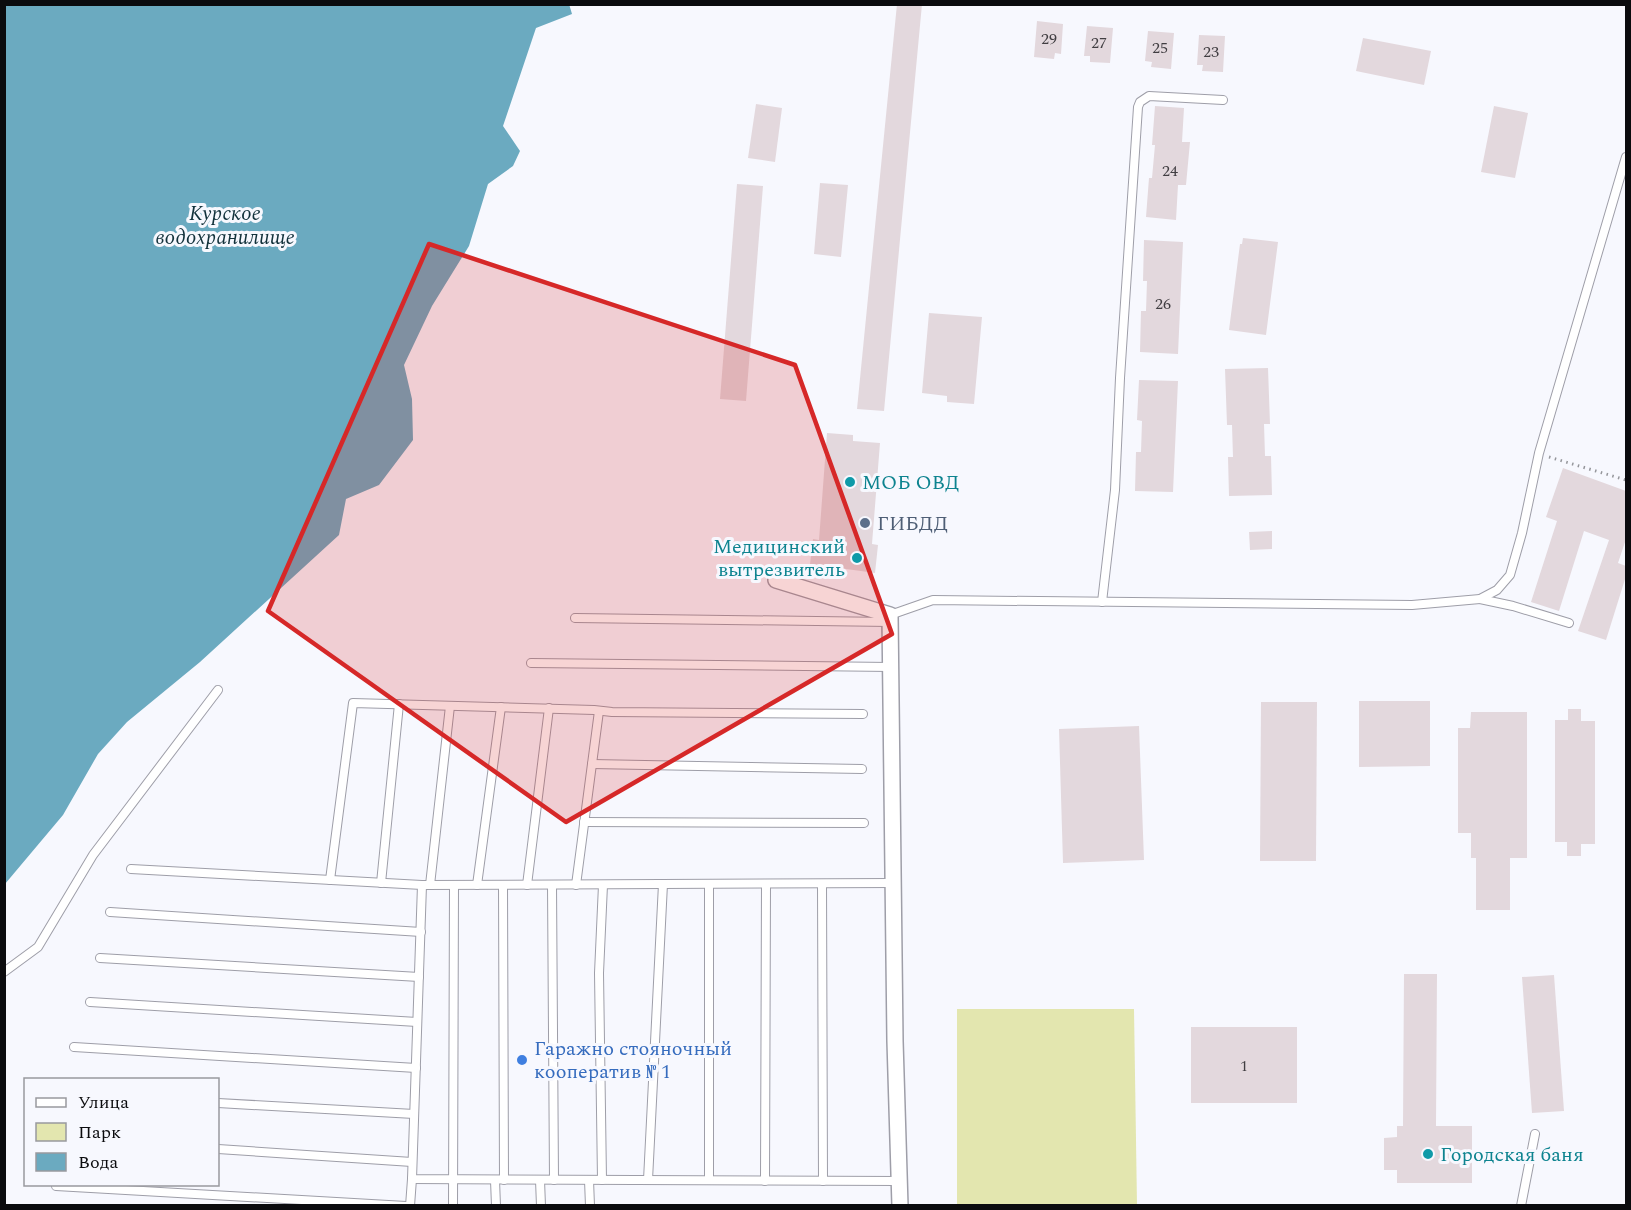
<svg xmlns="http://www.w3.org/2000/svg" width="1631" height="1210" font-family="Spectral,serif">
<rect width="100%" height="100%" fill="#f7f8fe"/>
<path fill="#e3e6af" d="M957,1009H1134L1137,1205H957Z"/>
<path fill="#6baac0" d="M5,4H569L572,14L536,28L503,126L520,151L513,166L488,184L469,246L432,306L404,365L412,399L413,440L379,485L346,499L339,535L200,662L127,722L98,754L63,815L5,884Z"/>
<g fill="#e3d8dd">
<path d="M897,4H922L884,411L857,409Z"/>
<path d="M1037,21L1063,24L1061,54L1055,53L1054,59L1034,57Z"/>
<path d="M1087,26L1113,28L1110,63L1090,62V56H1084Z"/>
<path d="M1148,31L1174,33L1171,69L1151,67L1152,62L1145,61Z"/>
<path d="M1199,35L1225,36L1223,72L1202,71L1203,65H1197Z"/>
<path d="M1363,38L1431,51L1424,85L1356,71Z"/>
<path d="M756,104L782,108L775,162L748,158Z"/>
<path d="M1155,106L1184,108L1182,142H1190L1186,185H1178L1176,220L1146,217L1149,178H1152L1155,145H1152Z"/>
<path d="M1494,106L1528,113L1515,178L1481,172Z"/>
<path d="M820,183L848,185L841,257L814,254Z"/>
<path d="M737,184L763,186L746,401L720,399Z"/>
<path d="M1243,238L1278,242L1266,335L1229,330L1240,244H1242Z"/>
<path d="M1144,240L1183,242L1178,354L1140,352L1141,311H1146L1147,281H1143Z"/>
<path d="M929,313L982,317L974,404L947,402V396L922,393Z"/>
<path d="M1268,368L1270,424H1264L1265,456H1271L1272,495L1229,496L1228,457H1233L1232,425H1227L1225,369Z"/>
<path d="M1139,380L1178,381L1173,492L1135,491L1136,452H1141L1142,421L1137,420Z"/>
<path d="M827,433L853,435V441L880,443L872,544L878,545L875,573L810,564L813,539L819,540Z"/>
<path d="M1563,468L1626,491V539L1618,563L1626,566V576L1606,640L1578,631L1609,540L1584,531L1559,611L1531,602L1557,521L1546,517Z"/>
<path d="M1272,531V549L1250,550L1249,532Z"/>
<path d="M1359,701H1430V766L1359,767Z"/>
<path d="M1261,702H1317L1316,861H1260Z"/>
<path d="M1568,709H1581V721H1595V844H1581V856H1567V842H1555V720H1568Z"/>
<path d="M1471,712H1527V858H1510V910H1476V858H1471V833H1458V728H1470Z"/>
<path d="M1139,726L1144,860L1063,863L1059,729Z"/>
<path d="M1404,974H1437L1436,1126H1472V1183H1397V1170H1384V1138L1397,1137V1126H1403Z"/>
<path d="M1554,975L1564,1111L1532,1113L1522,977Z"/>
<rect x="1191" y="1027" width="106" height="76"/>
</g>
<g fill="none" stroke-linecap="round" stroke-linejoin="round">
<g stroke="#9e9ea8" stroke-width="10">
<g id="lane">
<path d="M1480,599L1513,606L1569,623"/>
<path d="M1102,602L1115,490L1120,378L1138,107L1140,102L1149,96L1223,100"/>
<path d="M890,615L933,600L1412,605L1480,599L1497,590L1510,575L1522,533L1539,453L1626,157"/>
<path d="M575,618L890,622"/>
<path d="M531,663L891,667"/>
<path d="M592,764L862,769"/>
<path d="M584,822L864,823"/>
<path d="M131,869L422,885"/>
<path d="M330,880L353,703L594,710L612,712L863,714"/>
<path d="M381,883L399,704"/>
<path d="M893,883L422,885L412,1179L899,1181"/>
<path d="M709,884V1180"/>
<path d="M822,884L823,1181"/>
<path d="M430,885L450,706"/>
<path d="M477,885L501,707"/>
<path d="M503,885L504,1180"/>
<path d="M527,885L549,708"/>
<path d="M552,885L554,1180"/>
<path d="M576,885L599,711"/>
<path d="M110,912L421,932"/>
<path d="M100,958L419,977"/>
<path d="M4,972L38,947L93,855L218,690"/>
<path d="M90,1002L417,1022"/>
<path d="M74,1047L416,1068"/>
<path d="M218,1103L414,1114"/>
<path d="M218,1149L412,1162"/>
<path d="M495,1180L496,1206"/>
<path d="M540,1180L541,1206"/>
<path d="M589,1180L590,1206"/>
<path d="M602,1180L599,973L603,885"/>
<path d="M648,1180L663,884"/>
<path d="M765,1181L766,884"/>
<path d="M56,1186L406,1206"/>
<path d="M410,1206L412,1179"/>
<path d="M453,1206L454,885"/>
<path d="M1521,1206L1535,1134"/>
</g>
</g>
<g stroke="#9e9ea8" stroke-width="18">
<path id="street" d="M776,580L890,615L895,1041L900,1206"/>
</g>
<path stroke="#95969b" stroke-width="3" stroke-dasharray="1.5 4.5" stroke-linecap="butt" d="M1549,457L1626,480"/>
<use href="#lane" stroke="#fff" stroke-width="8"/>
<use href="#street" stroke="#fff" stroke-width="15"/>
</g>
<path fill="#d62828" fill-opacity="0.2" stroke="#d62828" stroke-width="4.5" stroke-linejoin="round" d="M429,244L795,365L892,634L566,822L268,611Z"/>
<g fill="#0f9aa8" stroke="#f7f8fe" stroke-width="2">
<circle cx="850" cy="482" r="6"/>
<circle cx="857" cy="558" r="6"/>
<circle cx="1428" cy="1154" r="6"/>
</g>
<circle fill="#5c6f8a" stroke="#f7f8fe" stroke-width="2" cx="865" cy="523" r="6"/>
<circle fill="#3f7fe0" stroke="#f7f8fe" stroke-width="2" cx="522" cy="1060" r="6"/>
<g text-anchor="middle" stroke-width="6" stroke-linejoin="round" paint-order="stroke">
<g font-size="16" fill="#413e42">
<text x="1049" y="44">29</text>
<text x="1099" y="48">27</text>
<text x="1160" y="53">25</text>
<text x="1211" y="57">23</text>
<text x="1170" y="176">24</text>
<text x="1163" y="309">26</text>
<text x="1244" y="1071">1</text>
</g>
<g font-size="20" fill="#0d838f" stroke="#f7f8fe" text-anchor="start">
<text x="862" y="489">МОБ ОВД</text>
<text x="845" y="553" text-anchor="end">Медицинский<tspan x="845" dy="23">вытрезвитель</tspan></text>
<text x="1440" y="1161">Городская баня</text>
</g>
<g font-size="20" fill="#4e5e75" stroke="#f7f8fe" text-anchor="start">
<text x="877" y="530">ГИБДД</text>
</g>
<g font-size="20" fill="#366cbe" stroke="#f7f8fe" text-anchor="start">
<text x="534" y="1055">Гаражно стояночный<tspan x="534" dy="23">кооператив № 1</tspan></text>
</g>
<g font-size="21" font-style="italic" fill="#12313b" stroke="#f7f8fe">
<text x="225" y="220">Курское<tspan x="225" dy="24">водохранилище</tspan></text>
</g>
</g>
<rect width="1631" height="1210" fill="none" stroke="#0b0b0e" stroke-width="12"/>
<rect x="24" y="1078" width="195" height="108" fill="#f7f8fe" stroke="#99999e" stroke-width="1.5"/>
<rect x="36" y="1098" width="30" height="9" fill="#ffffff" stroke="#99999e" stroke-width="1.5"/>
<text x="78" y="1108" font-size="18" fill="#0b0b0e">Улица</text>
<rect x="36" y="1123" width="30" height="18" fill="#e3e6af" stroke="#99999e" stroke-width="1.5"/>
<text x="78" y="1138" font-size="18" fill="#0b0b0e">Парк</text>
<rect x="36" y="1153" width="30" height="18" fill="#6baac0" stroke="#99999e" stroke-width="1.5"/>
<text x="78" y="1168" font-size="18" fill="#0b0b0e">Вода</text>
</svg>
